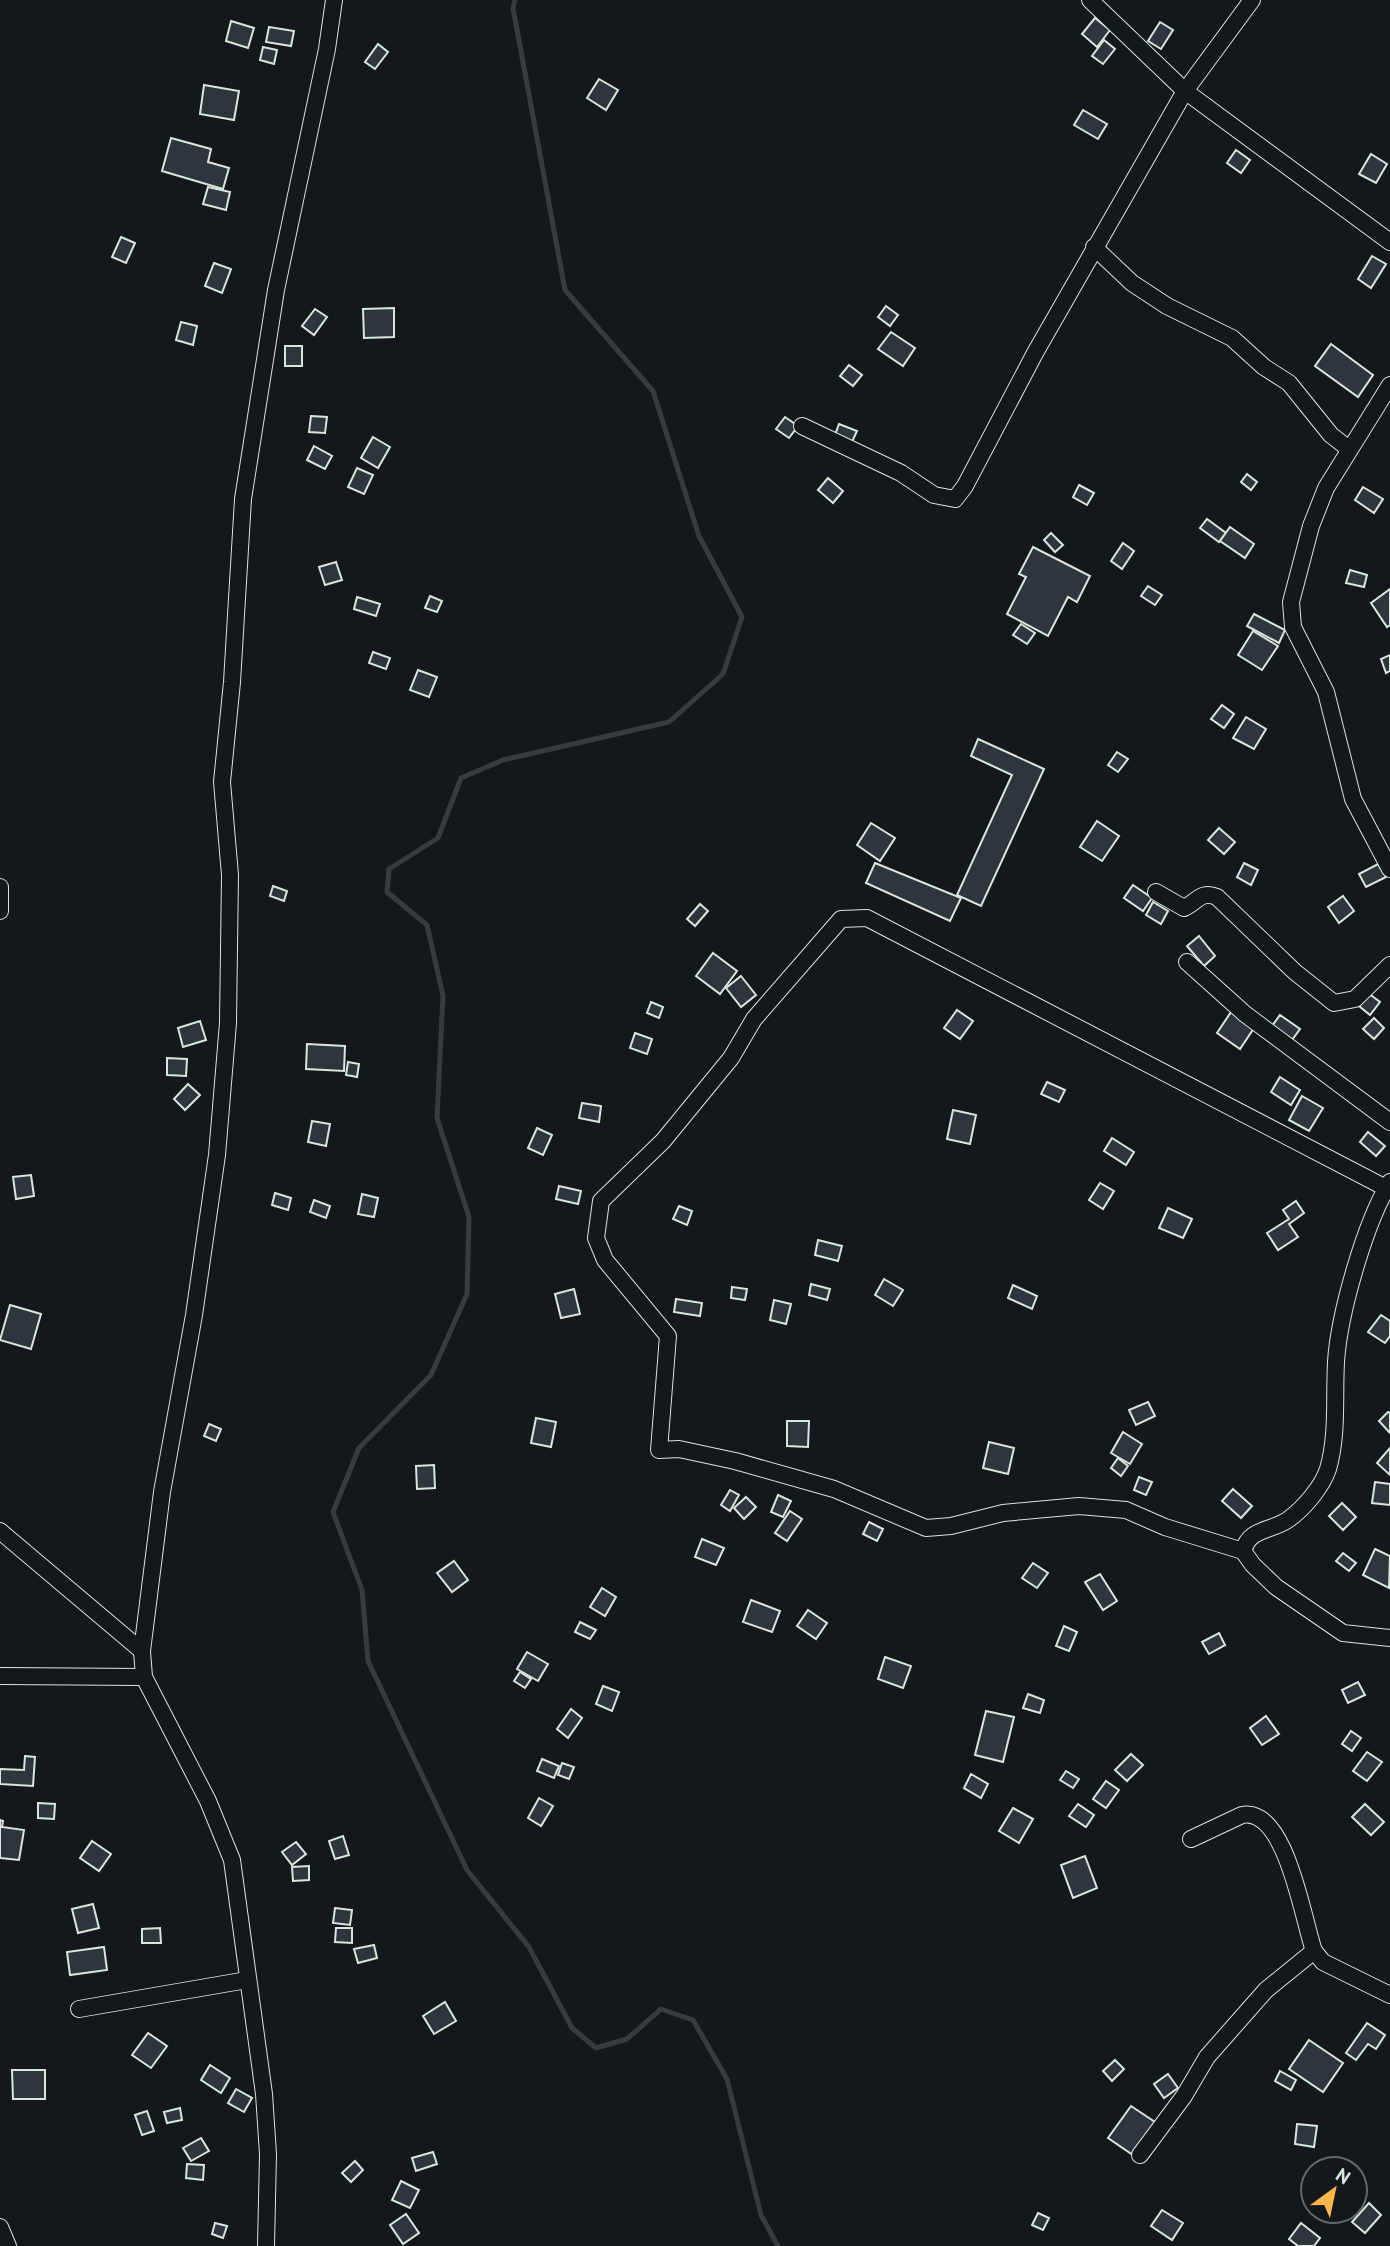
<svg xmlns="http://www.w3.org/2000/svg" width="1390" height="2246" font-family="'PT Sans',sans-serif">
<rect width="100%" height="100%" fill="#14181c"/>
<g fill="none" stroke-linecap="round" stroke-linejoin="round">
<path stroke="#363b3e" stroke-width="5" d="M515,0L513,8L565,290L653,391L699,536L742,617L723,674L669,722L503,760L461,778L438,838L389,869L387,892L427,925L443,996L437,1118L469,1217L467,1294L431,1375L359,1448L333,1512L362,1590L368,1661L467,1870L529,1947L572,2028L596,2048L627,2039L661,2009L693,2020L727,2079L761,2215L778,2246"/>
</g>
<g fill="#2c363c" stroke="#d8e6dc" stroke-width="2">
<path d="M1095,18L1110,30L1097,47L1082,34Z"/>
<path d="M231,21L254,28L248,48L226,41Z"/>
<path d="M1160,22L1173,30L1161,49L1148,41Z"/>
<path d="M269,27L294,31L291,46L266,42Z"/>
<path d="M1104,40L1115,49L1103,64L1092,56Z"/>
<path d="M378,44L388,52L375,69L365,62Z"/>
<path d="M263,47L277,50L274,64L260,60Z"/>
<path d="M599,79L618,90L606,110L587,98Z"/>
<path d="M204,85L239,91L234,120L200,114Z"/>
<path d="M1083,110L1107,124L1098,139L1074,125Z"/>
<path d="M171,138L211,149L208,162L229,168L223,189L162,171Z"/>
<path d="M1236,150L1250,160L1241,173L1227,163Z"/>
<path d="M1371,154L1387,164L1376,183L1359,174Z"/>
<path d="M208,187L230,192L226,210L203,204Z"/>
<path d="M121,237L135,243L126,263L112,257Z"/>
<path d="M1372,256L1386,264L1371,288L1358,279Z"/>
<path d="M214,263L231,269L222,293L205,286Z"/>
<path d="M886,306L898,315L890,326L878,317Z"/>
<path d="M394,308V337L364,338L363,309Z"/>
<path d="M315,309L327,317L314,335L302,326Z"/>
<path d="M181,322L197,326L193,345L176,340Z"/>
<path d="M891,332L915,348L903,366L878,349Z"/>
<path d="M1331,344L1373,375L1358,397L1315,366Z"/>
<rect x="285" y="346" width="17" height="20"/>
<path d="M849,365L862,375L853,386L840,376Z"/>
<path d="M311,416L327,417L325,433L309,432Z"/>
<path d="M785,417L798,426L789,438L776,429Z"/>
<path d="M839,424L857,431L852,442L835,435Z"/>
<path d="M373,437L390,447L378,468L361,458Z"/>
<path d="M314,446L332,456L325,469L307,460Z"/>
<path d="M357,468L373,475L364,494L348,487Z"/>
<path d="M1247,474L1257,482L1251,490L1241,482Z"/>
<path d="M828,478L843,491L833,503L818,490Z"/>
<path d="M1079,485L1094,493L1087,505L1073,497Z"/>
<path d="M1363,487L1383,499L1374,513L1355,500Z"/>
<path d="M1207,519L1226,533L1219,542L1200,528Z"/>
<path d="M1230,527L1254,544L1245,558L1220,541Z"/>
<path d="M1051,533L1063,545L1055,552L1044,540Z"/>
<path d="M1123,543L1134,551L1122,569L1111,561Z"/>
<path d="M1033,547L1090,576L1077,602L1068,597L1048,636L1007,614L1026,577L1019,574Z"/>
<path d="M336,562L342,580L325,585L319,567Z"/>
<path d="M1350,570L1367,575L1364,587L1346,583Z"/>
<path d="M1148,586L1162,595L1155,605L1141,596Z"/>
<path d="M1390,589V625L1387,627L1371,603Z"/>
<path d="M430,596L442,601L437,612L425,608Z"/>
<path d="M357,597L380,604L376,616L354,609Z"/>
<path d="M1254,614L1285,630L1279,643L1247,626Z"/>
<path d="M1021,624L1035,633L1027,644L1013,635Z"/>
<path d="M1253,631L1278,646L1262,670L1238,655Z"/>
<path d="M373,652L390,658L386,669L369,663Z"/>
<path d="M1390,655V671L1386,673L1381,659Z"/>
<path d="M418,670L437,677L429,697L410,690Z"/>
<path d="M1222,705L1234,714L1224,728L1211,719Z"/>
<path d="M1246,717L1266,729L1254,749L1233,738Z"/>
<path d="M978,739L1044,769L981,906L957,895L1012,775L971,756Z"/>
<path d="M1117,752L1128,759L1118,772L1108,765Z"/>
<path d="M1097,821L1119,836L1102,861L1080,847Z"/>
<path d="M871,823L895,838L880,861L857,845Z"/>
<path d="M1219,828L1235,842L1224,854L1208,840Z"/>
<path d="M875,863L961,898L950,921L866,883Z"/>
<path d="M1244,863L1258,870L1251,885L1237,877Z"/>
<path d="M1378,864L1386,877L1366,887L1359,874Z"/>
<path d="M1133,885L1152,898L1143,911L1124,898Z"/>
<path d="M273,886L287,891L284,901L270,896Z"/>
<path d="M1343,896L1354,911L1339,923L1328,907Z"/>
<path d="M1153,902L1168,911L1161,924L1146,915Z"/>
<path d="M700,904L708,911L695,926L687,919Z"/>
<path d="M1199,936L1215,956L1204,966L1187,946Z"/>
<path d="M713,953L737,971L720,994L696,976Z"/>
<path d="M741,976L756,995L741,1007L726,988Z"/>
<path d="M1368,993L1380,1002L1370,1015L1359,1006Z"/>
<path d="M651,1002L663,1007L659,1018L647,1013Z"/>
<path d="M1233,1009L1256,1025L1240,1049L1217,1033Z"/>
<path d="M957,1010L973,1021L960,1039L944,1028Z"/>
<path d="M1280,1015L1300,1029L1292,1040L1272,1026Z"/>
<path d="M1374,1018L1384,1028L1374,1039L1363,1029Z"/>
<path d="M200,1021L206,1040L183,1047L178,1028Z"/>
<path d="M635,1033L652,1039L647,1054L630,1048Z"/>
<path d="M307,1044L345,1046L344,1071L306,1069Z"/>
<path d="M167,1058L187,1059L186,1076L167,1075Z"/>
<path d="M348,1062L359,1064L357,1077L346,1075Z"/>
<path d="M1280,1077L1300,1090L1291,1105L1271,1092Z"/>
<path d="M1047,1082L1065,1090L1059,1102L1041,1094Z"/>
<path d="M188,1084L200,1095L185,1110L174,1099Z"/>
<path d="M1302,1096L1323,1108L1309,1131L1289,1120Z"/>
<path d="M582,1103L601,1106L599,1122L579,1118Z"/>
<path d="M953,1110L976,1115L970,1144L947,1139Z"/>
<path d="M312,1121L330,1124L326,1146L308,1142Z"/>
<path d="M537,1128L552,1135L543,1155L528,1148Z"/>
<path d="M1368,1132L1385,1146L1376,1156L1360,1142Z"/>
<path d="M1112,1138L1134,1152L1126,1165L1104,1151Z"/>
<path d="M31,1175L34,1196L16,1199L13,1177Z"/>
<path d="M1100,1183L1114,1191L1103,1209L1089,1200Z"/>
<path d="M559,1186L581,1191L578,1204L556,1199Z"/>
<path d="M275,1193L291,1198L288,1210L272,1205Z"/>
<path d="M362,1194L378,1198L374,1217L358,1214Z"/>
<path d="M314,1200L330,1206L326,1218L310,1212Z"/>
<path d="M1296,1201L1304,1213L1289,1224L1298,1237L1278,1250L1267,1233L1289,1219L1283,1210Z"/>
<path d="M679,1206L692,1211L687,1225L673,1219Z"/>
<path d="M1168,1208L1192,1219L1183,1238L1159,1228Z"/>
<path d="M818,1240L842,1246L838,1261L815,1255Z"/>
<path d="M884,1279L903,1290L893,1306L875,1295Z"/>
<path d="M811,1284L830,1289L827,1300L809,1295Z"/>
<path d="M1013,1285L1037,1296L1032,1309L1008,1298Z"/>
<path d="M732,1287L747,1289L745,1300L731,1298Z"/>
<path d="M574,1289L580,1314L561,1318L555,1294Z"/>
<path d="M676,1299L702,1303L700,1316L674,1312Z"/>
<path d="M774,1300L791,1304L786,1324L770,1320Z"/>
<path d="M10,1305L41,1314L31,1349L0,1340Z"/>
<path d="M1381,1315L1390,1321V1336L1385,1343L1368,1332Z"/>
<path d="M1148,1402L1155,1416L1136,1425L1129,1410Z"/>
<path d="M1388,1412L1390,1413V1433L1379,1421Z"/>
<path d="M536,1418L556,1422L551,1447L531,1443Z"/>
<path d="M787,1421H809L808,1447L787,1446Z"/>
<path d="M209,1424L221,1429L216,1441L204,1436Z"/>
<path d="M1123,1432L1142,1444L1130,1464L1111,1453Z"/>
<path d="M989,1442L1014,1448L1008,1474L983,1468Z"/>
<path d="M1390,1448V1475L1377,1463Z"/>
<path d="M1118,1458L1128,1466L1121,1476L1111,1468Z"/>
<path d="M434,1465L435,1488L417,1489L416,1466Z"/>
<path d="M1139,1477L1152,1482L1146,1495L1134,1490Z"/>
<path d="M1375,1482L1390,1484V1505L1372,1503Z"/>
<path d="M1233,1489L1252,1506L1241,1518L1222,1501Z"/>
<path d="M730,1490L739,1495L730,1511L721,1505Z"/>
<path d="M778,1495L791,1501L783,1517L771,1512Z"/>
<path d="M746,1497L756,1507L744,1519L734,1508Z"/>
<path d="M1342,1503L1356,1517L1343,1530L1329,1516Z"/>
<path d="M790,1511L802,1519L787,1541L775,1533Z"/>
<path d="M869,1522L883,1529L877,1541L863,1534Z"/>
<path d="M702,1539L724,1548L716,1565L695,1557Z"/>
<path d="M1375,1549L1390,1556L1389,1588L1363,1575Z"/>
<path d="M1343,1553L1356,1563L1349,1571L1336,1561Z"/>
<path d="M454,1561L468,1580L452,1592L437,1573Z"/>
<path d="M1033,1563L1048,1573L1037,1588L1022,1578Z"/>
<path d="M1100,1574L1117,1601L1103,1610L1085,1582Z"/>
<path d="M602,1588L616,1597L605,1616L590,1607Z"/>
<path d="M751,1600L780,1611L772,1632L743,1622Z"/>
<path d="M808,1610L827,1623L816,1639L797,1626Z"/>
<path d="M580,1622L596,1630L590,1639L575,1632Z"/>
<path d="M1064,1626L1077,1632L1069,1651L1056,1646Z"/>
<path d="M1219,1633L1225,1645L1209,1654L1202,1642Z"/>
<path d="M527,1652L548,1664L538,1681L517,1669Z"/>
<path d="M885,1657L911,1666L903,1688L878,1679Z"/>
<path d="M520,1672L531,1679L525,1688L514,1681Z"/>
<path d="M1358,1682L1365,1695L1348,1703L1342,1690Z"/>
<path d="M603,1686L619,1692L612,1711L596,1704Z"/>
<path d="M1028,1694L1044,1700L1040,1713L1023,1708Z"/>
<path d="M571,1709L582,1718L568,1738L557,1729Z"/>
<path d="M986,1711L1014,1717L1003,1762L975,1755Z"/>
<path d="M1266,1716L1279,1734L1262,1745L1250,1728Z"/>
<path d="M1351,1731L1361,1738L1352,1751L1342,1744Z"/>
<path d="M1367,1752L1382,1762L1367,1781L1353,1771Z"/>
<path d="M1131,1754L1143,1765L1127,1781L1115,1770Z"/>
<path d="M25,1756L35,1757L33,1786L0,1784V1769L24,1770Z"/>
<path d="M542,1759L559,1766L554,1778L537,1771Z"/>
<path d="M562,1763L574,1767L569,1779L558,1775Z"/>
<path d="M1066,1771L1079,1779L1073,1788L1060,1780Z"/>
<path d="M971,1774L988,1784L981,1798L964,1788Z"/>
<path d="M1106,1781L1119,1790L1106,1808L1093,1799Z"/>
<path d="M539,1798L553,1806L541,1826L528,1818Z"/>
<path d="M38,1803L55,1804L54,1819L38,1818Z"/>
<path d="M1078,1804L1094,1815L1086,1827L1069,1816Z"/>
<path d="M1365,1804L1384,1822L1371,1835L1352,1817Z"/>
<path d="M1013,1808L1033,1819L1019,1843L999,1831Z"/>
<path d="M0,1820L3,1821L2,1827L24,1830L19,1860L0,1858Z"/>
<path d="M343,1836L349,1855L335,1859L329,1841Z"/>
<path d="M92,1841L111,1854L99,1871L80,1858Z"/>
<path d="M296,1842L306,1854L292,1865L282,1852Z"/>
<path d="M1085,1856L1097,1888L1073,1898L1061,1865Z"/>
<path d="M309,1866V1880L293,1881L292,1867Z"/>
<path d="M93,1904L99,1928L78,1933L72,1909Z"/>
<path d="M335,1908L352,1910L350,1925L333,1923Z"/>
<path d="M160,1928L161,1943H142V1929Z"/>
<path d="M336,1928H352V1943L335,1942Z"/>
<path d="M374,1945L377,1958L358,1963L354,1949Z"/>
<path d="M104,1947L107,1970L70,1975L67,1952Z"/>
<path d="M445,2002L456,2021L434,2034L423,2016Z"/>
<path d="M1367,2023L1385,2035L1376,2049L1368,2044L1356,2060L1346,2053Z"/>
<path d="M148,2033L167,2046L151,2068L132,2055Z"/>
<path d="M1309,2040L1343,2063L1323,2092L1289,2069Z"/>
<path d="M1115,2060L1124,2069L1112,2081L1103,2071Z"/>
<path d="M210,2065L230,2078L221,2093L201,2080Z"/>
<path d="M12,2070H45V2099H13Z"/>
<path d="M1280,2071L1296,2080L1291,2090L1275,2081Z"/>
<path d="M1168,2074L1178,2088L1164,2098L1154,2084Z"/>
<path d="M236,2089L252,2098L244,2112L228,2103Z"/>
<path d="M1131,2106L1155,2122L1133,2155L1108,2138Z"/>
<path d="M180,2108L182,2120L167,2123L164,2112Z"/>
<path d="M147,2111L154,2131L142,2135L135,2115Z"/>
<path d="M1297,2124L1317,2126L1314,2147L1295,2144Z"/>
<path d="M201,2138L209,2151L191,2161L183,2148Z"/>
<path d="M433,2152L437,2164L416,2171L412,2158Z"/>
<path d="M355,2161L363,2170L351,2182L342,2173Z"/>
<path d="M187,2164L204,2165L203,2180L186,2178Z"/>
<path d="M401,2181L419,2190L410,2208L392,2200Z"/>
<path d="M1369,2203L1381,2215L1365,2233L1352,2222Z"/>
<path d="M1162,2210L1183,2223L1172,2240L1151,2226Z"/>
<path d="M1038,2213L1049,2218L1043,2230L1032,2225Z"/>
<path d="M406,2214L419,2233L403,2244L390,2225Z"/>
<path d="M215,2223L227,2226L223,2238L212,2234Z"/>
<path d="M1301,2223L1320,2238L1314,2246H1298L1289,2239Z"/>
</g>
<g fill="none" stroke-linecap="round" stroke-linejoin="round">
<g stroke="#d8e6dc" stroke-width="18">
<g id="street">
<path d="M1090,0L1185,91L1390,242"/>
<path d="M1094,247L1132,283L1167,306L1232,338L1264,367L1289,383L1331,435L1349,449"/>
<path d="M1390,385L1326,488L1311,526L1291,602L1293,627L1326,692L1353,799L1390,869"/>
<path d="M802,426L901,473L934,495L955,499L965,486L1035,353L1185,91L1252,0"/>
<path d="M0,887V911"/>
<path d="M1156,892L1184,908C1197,902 1201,890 1217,897L1295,972L1334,1003L1355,999L1390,965"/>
<path d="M1187,962L1245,1014L1390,1122"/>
<path d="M1386,1188L867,918L841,919L754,1019L731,1058L663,1141L601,1201L596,1238L605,1260L668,1336L659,1450L679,1449L735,1461L834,1489L926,1528L951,1526L1003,1513L1079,1506L1126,1510L1165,1527L1243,1551L1253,1565L1276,1587L1343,1633L1390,1638"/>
<path d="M0,1531L142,1651"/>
<path d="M1243,1551C1250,1527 1271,1532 1289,1519C1304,1508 1322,1487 1328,1469C1338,1435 1334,1397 1336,1362C1339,1314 1365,1223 1390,1182"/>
<path d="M0,1676L144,1677"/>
<path d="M1191,1839L1242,1815C1286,1806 1303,1920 1314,1951L1323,1962L1390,1995"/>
<path d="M79,2009L247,1980"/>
<path d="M1140,2155L1184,2096L1207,2057L1266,1990L1314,1951"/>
<path d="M0,2227L8,2246"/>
<path d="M266,2246L268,2154L264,2094L232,1860L208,1801L144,1677L142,1651L162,1492L194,1315L217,1155L228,1023L230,875L222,782L232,682L243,499L276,290L327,49L334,0"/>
</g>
</g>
<use href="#street" stroke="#14181c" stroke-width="16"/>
</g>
<g transform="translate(1334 2190) rotate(33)"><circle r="33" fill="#14181c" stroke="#626a69" stroke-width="2"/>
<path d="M0-5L12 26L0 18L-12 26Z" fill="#ffb74d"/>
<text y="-10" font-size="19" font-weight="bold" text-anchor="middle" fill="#d8e6dc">N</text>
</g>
</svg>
